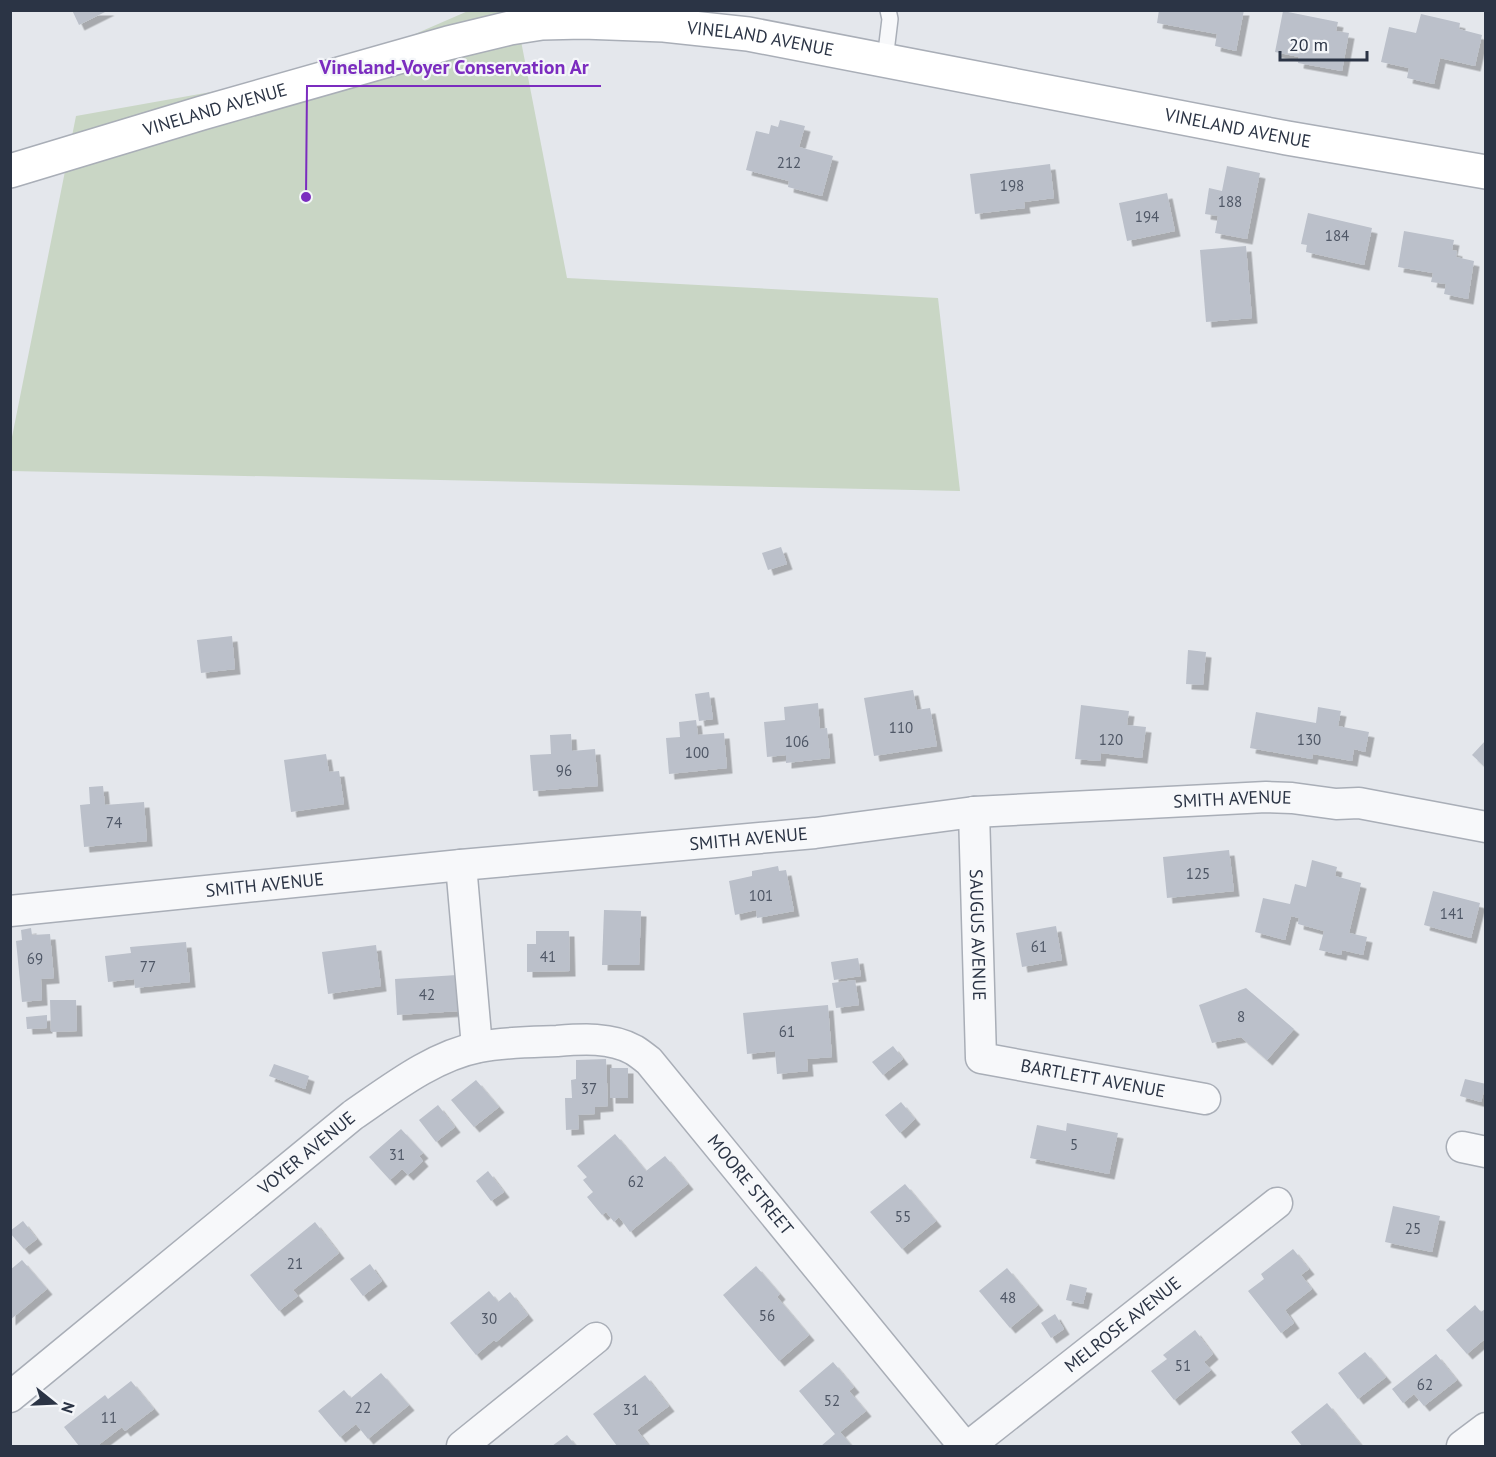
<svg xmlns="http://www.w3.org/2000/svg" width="1496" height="1457" font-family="'PT Sans',sans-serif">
<defs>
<filter id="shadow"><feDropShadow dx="5.5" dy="5.5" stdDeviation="0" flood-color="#0004"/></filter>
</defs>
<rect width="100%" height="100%" fill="#e4e7ec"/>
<path fill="#c9d6c5" d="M515,10L567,278L938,298L960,491L11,471V442L76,116L330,71L468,11Z"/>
<g fill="#bbc0ca" filter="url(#shadow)">
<path d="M72,10H109L79,25Z"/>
<path d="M1159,10H1244L1236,51L1215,46L1217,34L1157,23Z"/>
<path d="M1283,11L1338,22L1336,31L1349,33L1342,71L1298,63L1299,57L1275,52Z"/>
<path d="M1421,14L1460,23L1459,29L1482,35L1475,66L1440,58L1434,84L1407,78L1409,68L1381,62L1389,27L1416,33Z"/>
<path d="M780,120L805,126L799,147L833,156L822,196L788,187L789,181L746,170L756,131L769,134L771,125L778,127Z"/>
<path d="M1050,164L1054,198L1024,202L1025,208L975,214L970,174Z"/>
<path d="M1227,166L1260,173L1247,239L1215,233L1218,216L1205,214L1209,188L1222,191Z"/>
<path d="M1167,193L1175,231L1127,241L1119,203Z"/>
<path d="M1308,213L1372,228L1364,265L1306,252L1307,245L1301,244Z"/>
<path d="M1404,231L1454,240L1452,250L1457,251L1456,257L1474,261L1468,299L1444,294L1446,284L1431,282L1433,273L1398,267Z"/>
<path d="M1246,246L1252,318L1206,322L1200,250Z"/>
<path d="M781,547L787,564L768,570L762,553Z"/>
<path d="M232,636L235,669L201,673L197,640Z"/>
<path d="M1188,650L1206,652L1203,685L1186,684Z"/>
<path d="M913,690L917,710L930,708L937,746L874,756L864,698Z"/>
<path d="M709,692L713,719L699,721L695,694Z"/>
<path d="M818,703L820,729L827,728L830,758L786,763V755L767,757L764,722L785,720L784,707Z"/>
<path d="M1081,705L1129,711L1127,725L1146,727L1142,758L1101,753L1100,761L1075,759Z"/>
<path d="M1318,707L1341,711L1338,726L1369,732L1365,752L1354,749L1352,761L1313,754L1312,759L1250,748L1256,712L1316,723Z"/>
<path d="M696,720L698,735L724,733L727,768L669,774L666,738L680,737L679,722Z"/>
<path d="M571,734L572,751L595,749L598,786L533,791L530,755L551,754L550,735Z"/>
<path d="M1486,740V768L1472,755Z"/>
<path d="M326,754L329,772L339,771L344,804L291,812L284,760Z"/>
<path d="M103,786L105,805L144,802L147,841L84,847L80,805L90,804L89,787Z"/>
<path d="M1229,850L1234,891L1167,898L1163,857Z"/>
<path d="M1312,860L1337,867L1335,876L1361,883L1349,933L1367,937L1363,955L1342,950L1341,955L1319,950L1324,931L1298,924L1299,918L1291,916L1285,940L1255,932L1263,898L1290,904L1295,884L1306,887Z"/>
<path d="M778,866L779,871L786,870L794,911L757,918L756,910L735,915L729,881L752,876V871Z"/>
<path d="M1433,891L1480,903L1471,938L1424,925Z"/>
<path d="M604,910L641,911L639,965H602Z"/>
<path d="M1056,926L1062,960L1022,967L1016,933Z"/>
<path d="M31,928L32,935L50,934L54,978L41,979L42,1000L22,1002L16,941L22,940L21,930Z"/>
<path d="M536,931H569L570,971L527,972V944H536Z"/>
<path d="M186,942L190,982L135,988L134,979L108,982L105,956L131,953L130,947Z"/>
<path d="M376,945L381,986L328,994L322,952Z"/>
<path d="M858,958L861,976L834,980L831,962Z"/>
<path d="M457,975L460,1011L397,1015L395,979Z"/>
<path d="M855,980L859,1005L836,1008L832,983Z"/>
<path d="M1246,988L1294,1029L1267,1060L1241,1037L1212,1043L1199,1005Z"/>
<path d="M50,1000H76L77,1031L51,1032Z"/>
<path d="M828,1005L832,1057L807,1059L808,1071L777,1074L775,1051L747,1054L743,1013Z"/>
<path d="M47,1015V1028L27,1029L26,1017Z"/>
<path d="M893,1046L903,1059L883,1075L872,1062Z"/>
<path d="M606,1059L608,1106L595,1107V1114L578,1115L579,1129L566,1130L565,1098H572L571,1080L576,1079V1060Z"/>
<path d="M274,1064L309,1076L305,1089L269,1076Z"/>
<rect x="610" y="1068" width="18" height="30"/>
<path d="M1465,1079L1486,1084L1481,1102L1460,1096Z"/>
<path d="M476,1080L499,1107L474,1127L451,1100Z"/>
<path d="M901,1102L915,1119L900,1133L885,1115Z"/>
<path d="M438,1105L455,1127L436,1142L419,1120Z"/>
<path d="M1067,1123L1118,1133L1109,1174L1030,1158L1037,1125L1066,1131Z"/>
<path d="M401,1129L423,1153L419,1156L423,1161L408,1175L402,1169L390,1180L369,1157Z"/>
<path d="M615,1134L646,1171L665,1156L688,1184L630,1232L619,1217L614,1222L606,1212L602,1215L587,1197L593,1192L583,1180L587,1177L577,1166Z"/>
<path d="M488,1171L504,1192L491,1201L476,1181Z"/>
<path d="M905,1184L936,1221L902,1249L870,1212Z"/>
<path d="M1393,1206L1440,1216L1432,1252L1385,1242Z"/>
<path d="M23,1221L37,1239L24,1249L10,1233V1231Z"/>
<path d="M315,1222L339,1253L293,1290L298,1296L279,1311L250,1275Z"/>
<path d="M1293,1249L1309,1269L1301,1275L1312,1289L1285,1310L1294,1323L1281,1333L1248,1291L1264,1279L1261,1274Z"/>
<path d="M22,1260L47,1289L10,1320V1270Z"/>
<path d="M370,1264L382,1281L363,1296L350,1279Z"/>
<path d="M756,1266L780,1294L777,1297L809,1335L779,1361L723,1295Z"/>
<path d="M1007,1268L1038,1305L1010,1328L979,1291Z"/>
<path d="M1070,1284L1087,1288L1083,1304L1066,1300Z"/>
<path d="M489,1291L498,1302L510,1292L528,1315L496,1342L494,1340L476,1355L450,1323Z"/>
<path d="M1475,1305L1481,1312L1486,1308V1338L1467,1354L1446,1330Z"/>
<path d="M1055,1314L1064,1329L1051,1338L1041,1323Z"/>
<path d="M1195,1330L1213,1354L1204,1362L1211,1370L1174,1400L1151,1371L1167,1359L1163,1355Z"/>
<path d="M1365,1352L1386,1377L1358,1399L1338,1373Z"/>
<path d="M1436,1354L1457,1380L1424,1406L1414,1394L1403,1403L1392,1389Z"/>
<path d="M833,1362L854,1387L849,1391L866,1411L840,1432L852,1446H821L835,1434L799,1391Z"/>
<path d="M381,1373L409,1405L368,1439L356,1424L340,1437L318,1411L344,1390L351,1398Z"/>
<path d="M645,1375L669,1406L637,1430L649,1446H617L593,1414Z"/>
<path d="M131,1381L154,1409L125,1431L122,1427L97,1446H79L64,1427L105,1395L108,1399Z"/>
<path d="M1327,1403L1362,1446H1302L1291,1432Z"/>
<path d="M567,1435L576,1446H552Z"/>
</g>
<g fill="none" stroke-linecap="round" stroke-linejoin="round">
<g stroke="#a9aeb7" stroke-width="18">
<path id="lane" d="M885,60L890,19L888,10"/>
</g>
<g stroke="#a9aeb7" stroke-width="33">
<g id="street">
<path id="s1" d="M974,812L981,1058L1205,1099"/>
<path d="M461,865L477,1047"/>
<path id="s2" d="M10,911L461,865L815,833L974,812L1266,797L1292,798L1336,804L1359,803L1486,827"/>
<path d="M1462,1147L1486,1152"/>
<path id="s3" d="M10,1397L353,1115C391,1089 433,1056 479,1047C505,1042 531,1042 557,1041C582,1039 611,1037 634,1050C639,1053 644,1057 649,1061L964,1446"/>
<path d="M462,1446L596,1338"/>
<path id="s4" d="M969,1446L1277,1203"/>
<path d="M1462,1446L1486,1428"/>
</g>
</g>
<g stroke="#a9aeb7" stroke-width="36">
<g id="secondary">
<path id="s5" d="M10,171L202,113L448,43L510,28L542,23L583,22L664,25L748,34L1287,138L1486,172"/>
</g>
</g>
<use href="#lane" stroke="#f7f8fa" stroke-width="15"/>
<use href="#street" stroke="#f7f8fa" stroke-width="30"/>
<use href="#secondary" stroke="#fff" stroke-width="33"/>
</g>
<g text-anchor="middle" stroke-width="4.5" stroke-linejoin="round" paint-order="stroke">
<g font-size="15" fill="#4f5766">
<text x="789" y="168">212</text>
<text x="1012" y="191">198</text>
<text x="1230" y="207">188</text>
<text x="1147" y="222">194</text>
<text x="1337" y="241">184</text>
<text x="901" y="733">110</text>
<text x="1111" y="745">120</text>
<text x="1309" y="745">130</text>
<text x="797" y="747">106</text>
<text x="697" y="758">100</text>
<text x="564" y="776">96</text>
<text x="114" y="828">74</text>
<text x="1198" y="879">125</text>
<text x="761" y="901">101</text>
<text x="1452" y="919">141</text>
<text x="1039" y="952">61</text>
<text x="548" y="962">41</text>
<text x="35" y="964">69</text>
<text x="148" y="972">77</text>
<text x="427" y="1000">42</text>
<text x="1241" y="1022">8</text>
<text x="787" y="1037">61</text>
<text x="589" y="1094">37</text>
<text x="1074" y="1150">5</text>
<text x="397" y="1160">31</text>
<text x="636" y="1187">62</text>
<text x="903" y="1222">55</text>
<text x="1413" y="1234">25</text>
<text x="295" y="1269">21</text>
<text x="1008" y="1303">48</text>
<text x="767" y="1321">56</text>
<text x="489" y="1324">30</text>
<text x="1183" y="1371">51</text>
<text x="1425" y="1390">62</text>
<text x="832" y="1406">52</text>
<text x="363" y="1413">22</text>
<text x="631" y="1415">31</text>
<text x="109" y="1423">11</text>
</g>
<g font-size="18" fill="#2b3445" stroke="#f4f6f9">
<text dy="6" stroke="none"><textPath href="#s5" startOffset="772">VINELAND AVENUE</textPath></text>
<text dy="6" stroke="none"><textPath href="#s5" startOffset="214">VINELAND AVENUE</textPath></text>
<text dy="6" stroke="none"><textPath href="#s5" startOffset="1258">VINELAND AVENUE</textPath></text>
<text dy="6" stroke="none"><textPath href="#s2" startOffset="1228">SMITH AVENUE</textPath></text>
<text dy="6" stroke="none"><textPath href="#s2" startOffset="742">SMITH AVENUE</textPath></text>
<text dy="6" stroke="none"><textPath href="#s2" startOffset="256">SMITH AVENUE</textPath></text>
<text dy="6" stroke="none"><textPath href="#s1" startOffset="123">SAUGUS AVENUE</textPath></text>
<text dy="6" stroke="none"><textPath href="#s1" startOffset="360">BARTLETT AVENUE</textPath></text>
<text dy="6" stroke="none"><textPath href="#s3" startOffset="384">VOYER AVENUE</textPath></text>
<text dy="6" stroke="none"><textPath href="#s3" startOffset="924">MOORE STREET</textPath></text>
<text dy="6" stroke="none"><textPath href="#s4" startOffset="196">MELROSE AVENUE</textPath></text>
</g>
</g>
<path fill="none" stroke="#7b2cbf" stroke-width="2" d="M306 197L307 86H601"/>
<circle fill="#7b2cbf" stroke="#f4f6f9" stroke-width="2" cx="306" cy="197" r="6"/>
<g font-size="20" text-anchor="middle" font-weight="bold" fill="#7b2cbf" stroke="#f4f6f9" stroke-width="4.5" stroke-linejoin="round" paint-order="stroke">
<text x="454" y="74">Vineland-Voyer Conservation Ar</text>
</g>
<rect width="1496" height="1457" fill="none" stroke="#2b3445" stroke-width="24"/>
<g transform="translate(54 1403) rotate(108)" stroke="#f4f6f9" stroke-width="4.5" paint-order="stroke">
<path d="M0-4.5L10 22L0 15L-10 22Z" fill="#2b3445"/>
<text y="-9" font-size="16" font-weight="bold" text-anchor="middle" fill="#2b3445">N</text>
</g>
<path d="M1280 51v9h87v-9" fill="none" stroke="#2b3445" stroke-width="3"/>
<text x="1289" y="51" font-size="18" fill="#2b3445" stroke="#f4f6f9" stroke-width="4.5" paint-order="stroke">20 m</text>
</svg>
